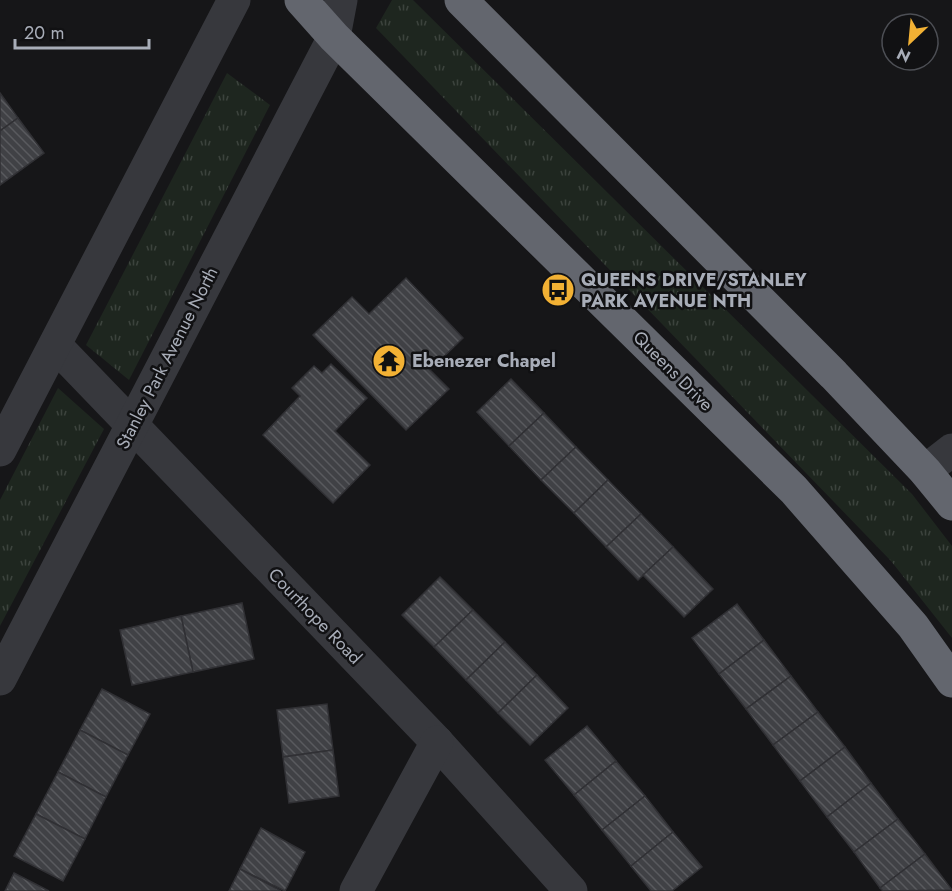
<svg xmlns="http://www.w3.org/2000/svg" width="952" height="891" font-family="Jost,sans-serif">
<defs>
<pattern id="grass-tufts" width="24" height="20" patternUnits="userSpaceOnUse" patternTransform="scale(1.5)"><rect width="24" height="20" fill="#1e261f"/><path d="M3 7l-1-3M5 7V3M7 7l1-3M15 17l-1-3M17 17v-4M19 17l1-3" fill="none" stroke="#3c433d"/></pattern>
<pattern id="building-back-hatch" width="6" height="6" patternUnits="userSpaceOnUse" patternTransform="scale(1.5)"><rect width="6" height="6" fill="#404145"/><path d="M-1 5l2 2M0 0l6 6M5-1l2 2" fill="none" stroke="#595a5e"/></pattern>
</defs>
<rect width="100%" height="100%" fill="#161618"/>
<g fill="url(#grass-tufts)">
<path d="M392,0H413L912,494L952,546V638L891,561L376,28Z"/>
<path d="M227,73L270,105L129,380L86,345Z"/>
<path d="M58,388L104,429L0,626V500Z"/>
</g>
<g fill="url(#building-back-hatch)" stroke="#303034" stroke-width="1.5">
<path d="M0,93L18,118L0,131Z"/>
<path d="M18,118L44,153L0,185V131Z"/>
<path d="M406,278L463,338L430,370L449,389L406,430L313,335L352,297L369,314Z"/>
<path d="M331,364L367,398L335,431L370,465L333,503L263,435L300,396L292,388L314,366L322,373Z"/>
<path d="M511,379L544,413L509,446L477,412Z"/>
<path d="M544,413L576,447L541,480L509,446Z"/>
<path d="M576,447L608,480L574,513L541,480Z"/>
<path d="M608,480L641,514L606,547L574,513Z"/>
<path d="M641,514L673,547L638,580L606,547Z"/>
<path d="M673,547L713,589L684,617L643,575Z"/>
<path d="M440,577L473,610L434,647L402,615Z"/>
<path d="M242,603L254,659L193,672L181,616Z"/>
<path d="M737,604L764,640L719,674L692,638Z"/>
<path d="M473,610L505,642L466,680L434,647Z"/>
<path d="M181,616L193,672L132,685L120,630Z"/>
<path d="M764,640L791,676L746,709L719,674Z"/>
<path d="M505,642L537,675L498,713L466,680Z"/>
<path d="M537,675L568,708L530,745L498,713Z"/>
<path d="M791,676L818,712L773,745L746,709Z"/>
<path d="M102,689L150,714L128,755L80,730Z"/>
<path d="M327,704L333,750L283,757L277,710Z"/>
<path d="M818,712L845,747L800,781L773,745Z"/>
<path d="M587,726L616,761L574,795L545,760Z"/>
<path d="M80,730L128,755L106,797L58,772Z"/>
<path d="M845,747L871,783L827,817L800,781Z"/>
<path d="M333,750L339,796L289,803L283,757Z"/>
<path d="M616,761L645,796L602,830L574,795Z"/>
<path d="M58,772L106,797L85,839L36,814Z"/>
<path d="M871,783L898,819L854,852L827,817Z"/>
<path d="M645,796L673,832L631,866L602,830Z"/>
<path d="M36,814L85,839L63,881L14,856Z"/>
<path d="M898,819L925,854L880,888L854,852Z"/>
<path d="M261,828L305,852L285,891L240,869Z"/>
<path d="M673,832L702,867L672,891H651L631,866Z"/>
<path d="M925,854L952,890L883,891L880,888Z"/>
<path d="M240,869L281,891H229Z"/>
<path d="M14,873L49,891H5Z"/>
</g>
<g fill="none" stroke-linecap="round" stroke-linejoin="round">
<g stroke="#37383d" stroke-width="33">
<path d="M55,345L437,742L571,891"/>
<path d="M0,450L234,0"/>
<path d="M925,471L952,450"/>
<path d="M0,679L334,37L341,0"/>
<path d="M356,891L437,742"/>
</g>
<g stroke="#63666e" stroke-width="33">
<path d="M301,0L334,37L794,490L913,626L952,681"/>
<path d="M461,0L834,375L925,471L952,504"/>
</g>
</g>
<defs>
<g id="bus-disc" transform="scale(1.725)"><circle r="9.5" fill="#f2b134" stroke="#111113"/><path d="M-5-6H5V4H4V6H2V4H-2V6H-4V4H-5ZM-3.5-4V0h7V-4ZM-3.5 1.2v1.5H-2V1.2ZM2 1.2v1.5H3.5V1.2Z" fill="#111"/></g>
<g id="temple-disc" transform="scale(1.725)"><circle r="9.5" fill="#f2b134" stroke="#111113"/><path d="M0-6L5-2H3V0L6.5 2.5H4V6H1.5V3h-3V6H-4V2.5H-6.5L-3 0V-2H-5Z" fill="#111"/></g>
</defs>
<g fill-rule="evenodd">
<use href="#bus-disc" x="558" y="290"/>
<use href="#temple-disc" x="389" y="361"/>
</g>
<g text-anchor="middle" stroke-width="5" stroke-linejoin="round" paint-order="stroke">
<g font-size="18" font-weight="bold" fill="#a8adb8" stroke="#111113" text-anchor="start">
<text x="581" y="286">QUEENS DRIVE/STANLEY<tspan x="581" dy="21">PARK AVENUE NTH</tspan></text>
<text x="412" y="367">Ebenezer Chapel</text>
</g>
<g font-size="18" fill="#a8adb8" stroke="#111113">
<text transform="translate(167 358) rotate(-63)" y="6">Stanley Park Avenue North</text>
<text transform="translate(673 371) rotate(45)" y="6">Queens Drive</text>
<text transform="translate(315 616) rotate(46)" y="6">Courthope Road</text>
</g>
</g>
<g transform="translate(910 42) rotate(206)"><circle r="28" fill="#111113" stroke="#4d4f55" stroke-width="1.5"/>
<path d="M0-4.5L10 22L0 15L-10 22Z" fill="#f2b134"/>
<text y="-9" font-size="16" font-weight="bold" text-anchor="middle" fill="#a8adb8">N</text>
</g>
<path d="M15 39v9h134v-9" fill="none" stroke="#a8adb8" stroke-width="3"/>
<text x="24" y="39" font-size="18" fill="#a8adb8" stroke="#111113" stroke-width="4.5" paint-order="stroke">20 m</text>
</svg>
